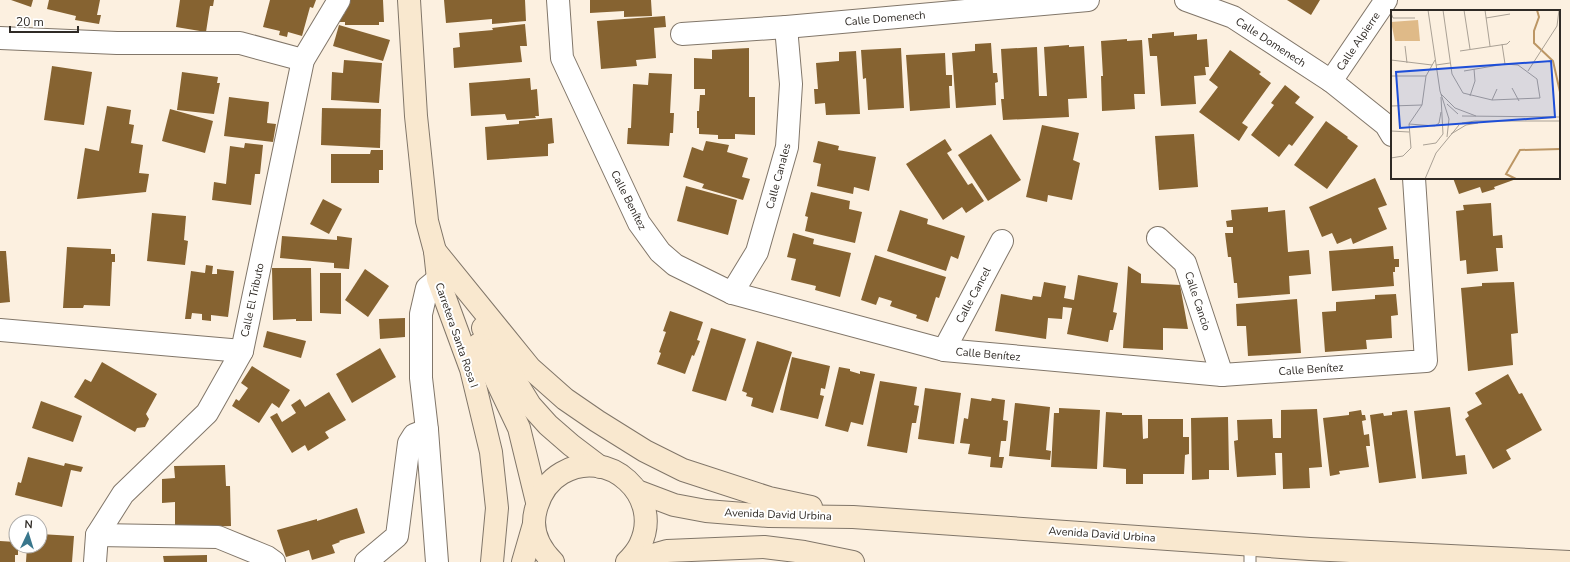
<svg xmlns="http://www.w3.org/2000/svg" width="1570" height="562" font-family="'Nunito Sans',sans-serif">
<rect width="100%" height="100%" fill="#fcf0e0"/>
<g fill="#866331">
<path d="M11,0H33L31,7Z"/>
<path d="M49,0H100L97,15H101L99,24L75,20L76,16L47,9Z"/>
<path d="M180,0H214L213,6H210L206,32L176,27Z"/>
<path d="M270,0H316L313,8L310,7L302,36L288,32L287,37L279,35L280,31L263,27Z"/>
<path d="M348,0H383L384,22H379V25H345V22H338L339,14H345V3Z"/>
<path d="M444,0H525L526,21L492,24V19L446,23Z"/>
<path d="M590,0H651L652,16L624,17V11L590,13Z"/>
<path d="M1287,0H1320L1311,15Z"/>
<path d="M665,16L666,27L654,28L656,58L636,60L637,66L601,69L597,21Z"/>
<path d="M525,24L527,46H520L522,62L454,68L453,48L460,47L459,33L493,30L492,28Z"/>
<path d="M339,25L390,40L383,61L333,46Z"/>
<path d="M1174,32V36L1197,34V40L1207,39L1209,67H1205L1206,75L1194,76L1196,104L1161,106L1157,56H1150L1148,38H1152V34Z"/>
<path d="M1127,39V41L1142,40L1145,94H1134L1135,109L1102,111L1101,76H1103L1101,41Z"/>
<path d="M991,43L993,73H997L998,82L995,83L996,105L956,108L952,53L975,51V44Z"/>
<path d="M1069,45V47L1084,46L1087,98L1068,99L1069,117L1003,120L1001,99H1004L1001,49L1037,47L1039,96H1047L1044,47Z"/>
<path d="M749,48V97H755V135L735,134V139H718V135L699,134V128H697V111H699L700,95H705V89H694V58L712,59V50Z"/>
<path d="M901,48L904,108L868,110L866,78L863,79L861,50Z"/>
<path d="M1230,50L1261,72L1259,74L1271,83L1242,123L1248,127L1239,141L1199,112L1218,87L1209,80Z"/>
<path d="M856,51L860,114L826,115L825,103L815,104L814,89H818L816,63L839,61V52Z"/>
<path d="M945,53L946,75H952V86H949L950,108L910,111L906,55Z"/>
<path d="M344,60L382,63L379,103L331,100L332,72L343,73Z"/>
<path d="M52,66L92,72L84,125L44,120Z"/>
<path d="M182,72L218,77L217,83H220L214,114L177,110Z"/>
<path d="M649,73L672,74L670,113H674L673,133H670L669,146L627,144L628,128H631L633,84L648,85Z"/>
<path d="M530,78L531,90L537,89L539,116H535L536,118L507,120L505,114L471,116L469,83Z"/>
<path d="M1285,85L1300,97L1295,103L1314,117L1292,146L1289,144L1279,157L1251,135L1274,105L1271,103Z"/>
<path d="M229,97L269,102L267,123L276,124L273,142L224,136Z"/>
<path d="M107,106L131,110L129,124L134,125L131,143L143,145L139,173L149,174L146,192L77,199L85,148L99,151Z"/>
<path d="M322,108L381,109L380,148L321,145Z"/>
<path d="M170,109L213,121L205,153L162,141Z"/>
<path d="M552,118L554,143L548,144V156L487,160L485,127L519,124V121Z"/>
<path d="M1326,121L1348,137L1347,138L1358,146L1327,189L1294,165Z"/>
<path d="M1042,125L1079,133L1073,160L1080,163L1072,200L1048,195L1047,202L1026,197Z"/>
<path d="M991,134L1021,180L988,201L958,155Z"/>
<path d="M1194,134L1198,187L1159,190L1155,136Z"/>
<path d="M945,139L952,150L947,153L968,185L972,183L984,201L966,213L962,207L943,220L906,164Z"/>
<path d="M706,141L729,145L727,152L748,158L742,177L750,179L743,200L702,188L704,184L683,177L692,147L703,151Z"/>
<path d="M818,141L839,146L838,150L876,157L869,191L854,187L853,194L817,186L821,164L813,162Z"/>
<path d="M245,143L263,145L260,174H255L251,205L212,200L214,182L226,184L230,146L244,148Z"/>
<path d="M371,150H383V170H379V183H331V154H370Z"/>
<path d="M1375,178L1387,205L1378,208L1387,229L1353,244L1351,238L1337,244L1332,233L1322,237L1309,207Z"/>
<path d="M1453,178H1519L1494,187L1495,189L1482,193L1480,187L1459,194Z"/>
<path d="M686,186L737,200L728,235L677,221Z"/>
<path d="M811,192L850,201L849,209L862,212L855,243L805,231L808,217L805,216Z"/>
<path d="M323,199L342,209L329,234L310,224Z"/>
<path d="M1491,203L1493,236L1502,235L1503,248H1496L1498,271L1467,274L1466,260L1460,261L1456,211L1464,210L1463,205Z"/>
<path d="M1268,207V212L1285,210L1288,252L1309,250L1311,274L1289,276L1290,294L1238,298L1237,283H1234L1231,257H1228L1225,233H1233V227H1227L1226,221L1232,220L1231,210Z"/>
<path d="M900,210L928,219L927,224L965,236L958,259L951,256L946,271L887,251Z"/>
<path d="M152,213L186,216L184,240L188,241L185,265L147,261Z"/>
<path d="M793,233L814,239L813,244L851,253L840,297L815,290L816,286L791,280L796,259L787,257Z"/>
<path d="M282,236L337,240V236L352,238L349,269L334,268V263L280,258Z"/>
<path d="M1393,246L1394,259H1399V267H1395V272H1393L1394,286L1332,291L1329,251Z"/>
<path d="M67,247L111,249V254H115V262H112L110,306L84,305L83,308H63Z"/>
<path d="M0,251H6L10,302L0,303Z"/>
<path d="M875,255L946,277L939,298L936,297L928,322L916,318L917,315L890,306L892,301L879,297L876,305L861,300Z"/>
<path d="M206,265L213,266L212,274H217V269L234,271L228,317L211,315V321L202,320V314L192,313L191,319H185L191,271L205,273Z"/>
<path d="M1128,266L1141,274V283L1180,285L1188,329L1163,328V350L1123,348Z"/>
<path d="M272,268H311L312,321H296V319L273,320Z"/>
<path d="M365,269L389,286L368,317L345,300Z"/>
<path d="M320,273H341V314L320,313Z"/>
<path d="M1078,275L1118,283L1113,312L1117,313L1113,330H1110L1108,342L1067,334L1072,308L1063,307L1062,319L1048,318L1046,339L995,331L1001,294L1032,300L1033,296L1041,297L1044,282L1066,286L1064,298L1074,300Z"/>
<path d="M1514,282L1518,333L1511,334L1513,365L1468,371L1461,288L1482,286V283Z"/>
<path d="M1396,294L1398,315L1391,316L1392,338L1366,340L1367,349L1325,352L1322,312L1336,311V302L1375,299V295Z"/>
<path d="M1297,299L1301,353L1248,356L1246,326H1237L1236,304Z"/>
<path d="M670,311L703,322L697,340L700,341L694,356L692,355L685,374L657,364L661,353L659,352L666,332L663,331Z"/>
<path d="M405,318V337L380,339L379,319Z"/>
<path d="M711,328L746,339L726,401L692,391Z"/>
<path d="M267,331L306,341L301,358L263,347Z"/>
<path d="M757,341L792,352L773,413L751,406L753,398L746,396L747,393L742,391Z"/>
<path d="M380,348L396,377L352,403L336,374Z"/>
<path d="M792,357L830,366L825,389L821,388L820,395L824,396L818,419L780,410Z"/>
<path d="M102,362L157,394L146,414L149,419L145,427L137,428L135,432L74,397L85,379L91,382Z"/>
<path d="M252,366L290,390L279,408L272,403L259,423L232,406L236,399L239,401L248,388L241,383Z"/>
<path d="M839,367L850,369V371L860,374V371L875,374L863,425L851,422L848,432L825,426Z"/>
<path d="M1508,374L1519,394L1522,393L1542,430L1506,450L1511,459L1493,469L1465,419L1469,416L1467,412L1482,404L1475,393Z"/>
<path d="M880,381L917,387L914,405L919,406L916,423H912L907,453L867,446Z"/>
<path d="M925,388L961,393L954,444L918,439Z"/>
<path d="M329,392L346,420L325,432L329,438L308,451L305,445L292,453L270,417L277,413L282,422L296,413L291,405L300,399L305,407Z"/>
<path d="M971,398L991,401L992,398L1005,400L1003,420L1008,421L1006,441H1001L999,457H1004L1002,468L990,467L991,457L968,454L970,444L960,443L964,418L968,419Z"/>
<path d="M41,401L82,416L73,442L32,428Z"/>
<path d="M1015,403L1050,407L1046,450L1051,451L1050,460L1009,456Z"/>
<path d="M1450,407L1456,456L1465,455L1467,474L1422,479L1414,411Z"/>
<path d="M1059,408L1100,410L1097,469L1051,467L1054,413H1059Z"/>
<path d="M1317,409L1322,467L1309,468L1310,488L1283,489L1282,453H1275L1276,475L1237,477L1234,441L1238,440L1237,420L1272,419L1273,438H1281V410Z"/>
<path d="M1361,410L1362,415H1365L1366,420L1362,421L1364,435L1369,434L1370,446H1366L1369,467L1339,471L1340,474L1330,476L1323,418L1349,415V412Z"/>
<path d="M1407,410L1416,478L1379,483L1370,415L1383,413L1384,416L1392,415V412Z"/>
<path d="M1106,412L1122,413V415H1142L1143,439L1148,438V419H1183V437H1189V454L1185,455L1184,474H1143V484H1126V469L1103,467Z"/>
<path d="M1228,417L1229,470H1209V479L1192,480L1191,418Z"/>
<path d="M28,457L64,466L65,463L83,467L81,472L71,470L62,507L15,495L18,482L21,483Z"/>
<path d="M225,465L226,486H230L231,526L175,528V502L162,503V479L175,478L174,466Z"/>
<path d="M357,508L365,533L339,541L340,542L332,545L335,553L312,560L309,550L286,557L277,530L317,519V521Z"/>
<path d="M40,534L74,536L72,562H26L27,546H40Z"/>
<path d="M0,541L16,542V546H18V555H15V562H0Z"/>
<path d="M207,555V562H164L163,556Z"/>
</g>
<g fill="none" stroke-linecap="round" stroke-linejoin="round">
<g stroke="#817669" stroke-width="13">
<path id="lane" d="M1250,562V545"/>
</g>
<g stroke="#817669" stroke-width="24">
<g id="street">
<path d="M558,0L562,58L639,223L660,252L675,265L732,293L944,350L1222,375L1426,361L1414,178"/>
<path d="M1186,0L1233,17L1331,81L1386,125L1392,135"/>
<path d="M682,34L786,27L1088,0"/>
<path d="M0,38L117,43H240L303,60"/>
<path d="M1331,81L1386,0"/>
<path d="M1158,238L1185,263L1222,375"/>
<path d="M732,293L757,252L787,147L791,84L786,27"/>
<path d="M0,330L242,351"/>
<path d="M944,350L1002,241"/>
<path d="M97,535L218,537L267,557L274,562"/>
<path d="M95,562L97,535L123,494L207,413L242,351L303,60L339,0"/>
<path d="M366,562L397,536L409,443L414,435L427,430"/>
<path d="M437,562L427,430L421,378V314L427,288L438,279"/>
</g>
</g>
<g stroke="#817669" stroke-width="24">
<g id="secondary">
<path d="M409,0L416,116L427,221L435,251L438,279L471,369L491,452L497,508L492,562"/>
<path d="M435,251L530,368L565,399L597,421L645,451L683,470L769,498L811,507"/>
<path d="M483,328L530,405L548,425L571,445L600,467"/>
<path d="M479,344L519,428L537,502"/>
<path d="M637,491L674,505L706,511L769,516L853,517L1310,549L1570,562"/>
<path d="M523,562L534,524"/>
<path d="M553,562C539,548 530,529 536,509C540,494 548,481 562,473C608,446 664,496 640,545C637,551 632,557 627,562"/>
<path d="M628,562L667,551L764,547L804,552L853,562"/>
</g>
</g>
<use href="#lane" stroke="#fff" stroke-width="11"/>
<use href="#street" stroke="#fff" stroke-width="22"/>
<use href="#secondary" stroke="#f9e8cf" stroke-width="22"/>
</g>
<g text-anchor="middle" stroke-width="4" stroke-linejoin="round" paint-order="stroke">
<g font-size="11" fill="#2f2a25" stroke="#fff">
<text transform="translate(885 18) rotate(-5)" y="4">Calle Domenech</text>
<text transform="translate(1358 41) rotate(-56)" y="4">Calle Alpierre</text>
<text transform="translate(1271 42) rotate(33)" y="4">Calle Domenech</text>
<text transform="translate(778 176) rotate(-75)" y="4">Calle Canales</text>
<text transform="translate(629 200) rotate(63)" y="4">Calle Benítez</text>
<text transform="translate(973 295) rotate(-62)" y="4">Calle Cancel</text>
<text transform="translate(252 300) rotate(-78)" y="4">Calle El Tributo</text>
<text transform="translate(1198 301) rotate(72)" y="4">Calle Cancio</text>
<text transform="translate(457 335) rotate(71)" y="4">Carretera Santa Rosa I</text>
<text transform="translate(988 354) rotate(5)" y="4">Calle Benítez</text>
<text transform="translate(1311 369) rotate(-4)" y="4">Calle Benítez</text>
<text transform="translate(778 514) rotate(2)" y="4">Avenida David Urbina</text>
<text transform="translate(1102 534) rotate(4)" y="4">Avenida David Urbina</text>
</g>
</g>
<g transform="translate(1391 10)">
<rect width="169" height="169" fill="#fcf0e0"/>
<path d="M27,10L29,31H4L0,12Z" fill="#dfba88"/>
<path fill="none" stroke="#bc9664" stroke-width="2" d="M146,0L148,7L143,21V33L162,51L169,82M125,169L115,164L129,140L169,139"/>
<path fill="none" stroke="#aaa195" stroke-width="1" d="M37,0L49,81L58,109L56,127M52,0L61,64L72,83L101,90L149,88L146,69L127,55L114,54L73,61M73,0L79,39M94,0L99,36M0,3L2,8H24M95,8L119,4M111,34L114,54M14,36L16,53M69,41L116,34L119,31M0,50L41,55M45,55L59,53M137,61L166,16L168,0M1,66H35M121,78L128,91M50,84L64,98L85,106M79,86L84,71L83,59M101,90L106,79M56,94L67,104M0,96L31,95M71,106L169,107M71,113L84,111H169M18,114L44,116L48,113L50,102M0,121L18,122M60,124L75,115L87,113M32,135L45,133L52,124L50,87M0,148L12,146L20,138L18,114L31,95L35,66L44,50M34,169L45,143L68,115"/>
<path fill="#1d4ed8" fill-opacity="0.15" stroke="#1d4ed8" stroke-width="2" d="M160,51L164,107L9,118L5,62Z"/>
<rect width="169" height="169" fill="none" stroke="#2f2a25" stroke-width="2"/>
</g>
<g transform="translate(28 534) rotate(4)"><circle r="19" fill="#ffffff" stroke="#acaaa8"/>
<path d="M0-3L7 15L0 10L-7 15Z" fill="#39778d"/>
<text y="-6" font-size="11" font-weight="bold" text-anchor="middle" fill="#2f2a25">N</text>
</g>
<path d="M10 26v6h68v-6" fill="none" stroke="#2f2a25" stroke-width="2"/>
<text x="16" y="26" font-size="12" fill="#2f2a25" stroke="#ffffff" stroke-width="3" paint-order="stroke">20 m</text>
</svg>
